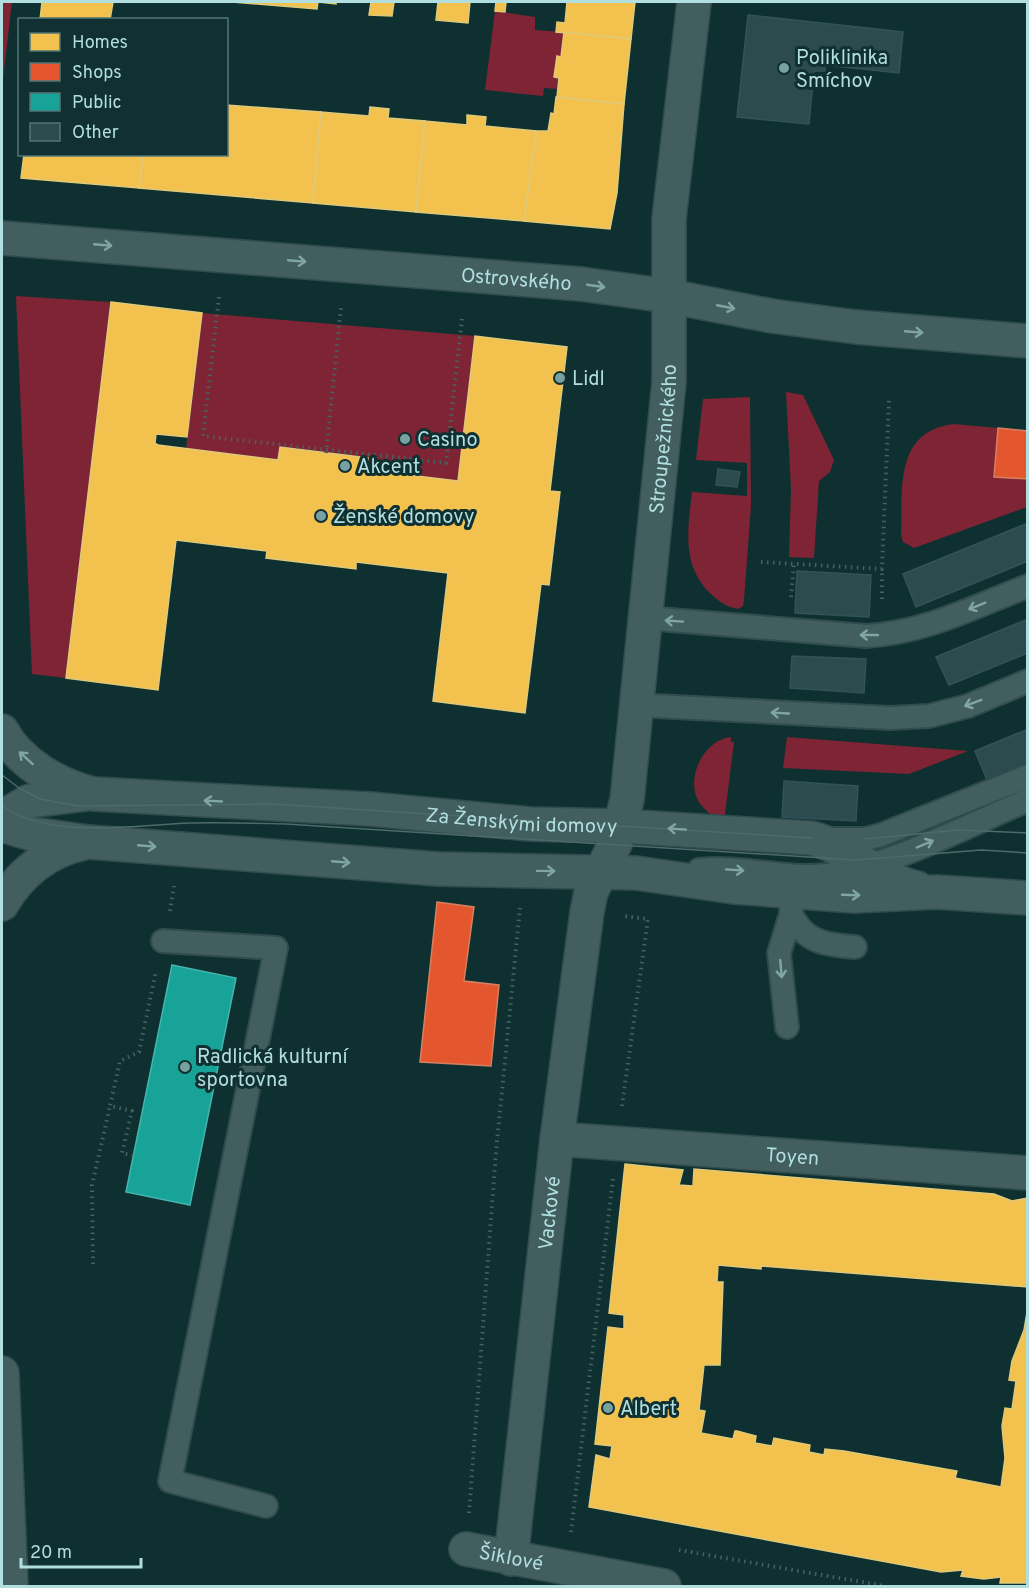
<svg xmlns="http://www.w3.org/2000/svg" width="1029" height="1588" font-family="Overpass,sans-serif">
<rect width="100%" height="100%" fill="#0e3030"/>
<g fill="#7e2434">
<path d="M2,2H12L2,88Z"/>
<path d="M495,11L535,17V30L564,32L561,57L557,56L554,77L559,78L558,89L544,88L543,96L485,90Z"/>
<path d="M16,296L111,302L66,678L32,674Z"/>
<path d="M202,313L475,336L458,481L367,470L368,458L280,447L278,460L186,449Z"/>
<path d="M786,392L803,395L834,460L830,472L819,481L814,558L789,557L791,489Z"/>
<path d="M750,397L751,506L744,600L743,606L738,609C726,607 718,601 710,593C681,565 688,528 692,492L747,496V463L696,460L703,399Z"/>
<path d="M954,424L998,428L994,476L1027,479V507L914,548L903,542L901,534C903,489 894,431 954,424Z"/>
<path d="M731,737V742H734L725,814L723,817L715,818C711,814 705,810 701,805C683,781 703,740 731,737Z"/>
<path d="M787,737L968,751L909,774L783,768Z"/>
</g>
<g fill="#f2c14e" stroke="#deca7a" stroke-width="1.5">
<path d="M42,2H113L110,20H40Z"/>
<path d="M232,2H336V4L318,2L317,9Z"/>
<path d="M371,2H394L392,16L369,15Z"/>
<path d="M438,2H470L468,23L436,20Z"/>
<path d="M496,2H506L505,12L495,11Z"/>
<path d="M567,2H635L631,39L556,32L557,22L565,23Z"/>
<path d="M564,32L631,39L624,104L557,97L559,78L554,77L557,56L561,57Z"/>
<path d="M556,97L624,104L617,193L610,229L524,221L536,131H548L551,113L554,114Z"/>
<path d="M226,105L321,112L313,203L139,188L143,154H226Z"/>
<path d="M370,107L389,109L388,118L425,121L416,212L313,203L321,112L369,116Z"/>
<path d="M467,115L486,117L485,126L536,131L524,221L416,212L425,121L467,125Z"/>
<path d="M24,154H143L139,188L21,178Z"/>
<path d="M111,302L202,313L187,437L156,434L155,443L158,445L278,460L280,447L368,458L367,470L458,481L475,336L567,347L550,491L560,492L549,585L541,584L525,713L433,701L448,573L356,562V569L266,558L267,551L176,540L158,690L66,678Z"/>
<path d="M625,1164L683,1170L679,1185L693,1186L694,1169L994,1194L1012,1201L1028,1198V1287L761,1266V1269L718,1265L717,1282H723L720,1365H704L699,1410L705,1411L701,1433L733,1439L735,1431H737L756,1436L755,1443L772,1446L774,1438L810,1445L809,1452L824,1455L825,1449L844,1451L957,1471L955,1478L1001,1487L1005,1458L1002,1426L1005,1408L1012,1409L1016,1381L1009,1380L1012,1361L1024,1330L1028,1306V1583H1000L1001,1577L984,1579L961,1576L963,1570L941,1572L589,1507L596,1455L610,1459L612,1446L595,1444L608,1327L624,1329V1315L609,1313Z"/>
</g>
<g fill="#e4572e" stroke="#d58063" stroke-width="1.5">
<path d="M998,428L1028,431V479L994,477Z"/>
<path d="M437,902L474,907L464,981L499,985L491,1066L420,1062Z"/>
</g>
<path fill="#17a398" stroke="#45b5ad" stroke-width="1.5" d="M172,965L236,978L190,1205L126,1192Z"/>
<g fill="#2c4b4f" stroke="#315458" stroke-width="1.5">
<path d="M748,15L903,32L899,73L825,65V71H814L809,124L737,117Z"/>
<path d="M718,469L740,472L737,487L716,485Z"/>
<path d="M1028,523V561L916,607L903,574Z"/>
<path d="M797,571L871,575L869,617L795,613Z"/>
<path d="M1028,619V653L949,685L936,657Z"/>
<path d="M792,656L866,659L864,693L790,688Z"/>
<path d="M1028,729V763L987,780L975,751Z"/>
<path d="M784,781L858,786L856,821L782,817Z"/>
</g>
<g fill="none" stroke-linecap="round" stroke-linejoin="round">
<g stroke="#314c4c" stroke-width="26">
<g id="lane">
<path d="M646,618L866,636C924,633 974,607 1028,586"/>
<path d="M636,705L890,718L929,716L968,706L1028,681"/>
<path d="M825,839H865L881,835L1028,776"/>
<path d="M699,870C741,865 784,880 827,875C889,867 969,825 1028,800"/>
<path d="M791,914C804,942 826,945 855,947"/>
<path d="M163,941L276,948L170,1481L266,1506"/>
<path d="M787,1027L779,953L791,914L792,891"/>
</g>
</g>
<g stroke="#314c4c" stroke-width="36">
<g id="street">
<path id="s1" d="M2,731C19,763 59,786 94,794L370,809L530,824L620,826L811,838C850,848 878,879 917,888"/>
<path d="M2,817L30,801L86,794"/>
<path d="M2,825L32,834L89,842L438,869L636,873L734,887L854,896L937,892L1028,898"/>
<path d="M2,904C20,873 48,851 84,843"/>
<path id="s2" d="M557,1139L1028,1173"/>
<path id="s3" d="M466,1549L664,1586"/>
<path id="s4" d="M511,1559L557,1139L587,912L591,892L615,844L627,800L669,382V219L694,2"/>
</g>
</g>
<g stroke="#314c4c" stroke-width="36">
<g id="secondary">
<path id="s5" d="M2,238L581,284L668,296L772,316L856,327L1028,341"/>
<path d="M2,1373L11,1586"/>
</g>
</g>
<g stroke="#486262" stroke-width="4" stroke-dasharray="1.5 4.5" stroke-linecap="butt">
<path d="M219,297L203,436L446,463L462,319"/>
<path d="M326,453L341,308"/>
<path d="M761,562L882,569L889,400"/>
<path d="M791,597L794,564"/>
<path d="M882,599V569"/>
<path d="M170,911L174,886"/>
<path d="M622,1106L648,919L623,916"/>
<path d="M133,1156L122,1153L132,1111L110,1106L120,1061L139,1052L156,971"/>
<path d="M93,1264L92,1185L110,1106"/>
<path d="M469,1513L496,1152L520,908"/>
<path d="M571,1532L613,1179"/>
<path d="M679,1550L885,1586"/>
</g>
<use href="#lane" stroke="#425e5e" stroke-width="22"/>
<use href="#street" stroke="#425e5e" stroke-width="33"/>
<use href="#secondary" stroke="#425e5e" stroke-width="33"/>
<g stroke="#4f6a6a" stroke-width="1.5">
<path d="M2,775L19,788L40,799L78,806L272,804L811,838"/>
<path d="M2,806C52,840 131,825 190,823C222,822 254,823 286,824L856,860L981,850L1028,853"/>
<path d="M865,839L958,830L1028,833"/>
</g>
</g>
<defs><path id="oneway-shaft" d="M-6 0H5M1.5-3L5.5 0L1.5 3" fill="none" stroke-width="1.6" stroke-linecap="round" stroke-linejoin="round" transform="scale(1.5)"/></defs>
<g stroke="#7fa5a5">
<use href="#oneway-shaft" transform="translate(103 245) rotate(5)"/>
<use href="#oneway-shaft" transform="translate(297 261) rotate(5)"/>
<use href="#oneway-shaft" transform="translate(596 286) rotate(8)"/>
<use href="#oneway-shaft" transform="translate(726 307) rotate(11)"/>
<use href="#oneway-shaft" transform="translate(914 332) rotate(5)"/>
<use href="#oneway-shaft" transform="translate(977 606) rotate(158)"/>
<use href="#oneway-shaft" transform="translate(674 621) rotate(-176)"/>
<use href="#oneway-shaft" transform="translate(869 635) rotate(180)"/>
<use href="#oneway-shaft" transform="translate(973 703) rotate(159)"/>
<use href="#oneway-shaft" transform="translate(780 713) rotate(-177)"/>
<use href="#oneway-shaft" transform="translate(26 758) rotate(-138)"/>
<use href="#oneway-shaft" transform="translate(213 801) rotate(-177)"/>
<use href="#oneway-shaft" transform="translate(677 829) rotate(-176)"/>
<use href="#oneway-shaft" transform="translate(925 844) rotate(-23)"/>
<use href="#oneway-shaft" transform="translate(147 846) rotate(5)"/>
<use href="#oneway-shaft" transform="translate(341 862) rotate(5)"/>
<use href="#oneway-shaft" transform="translate(735 870) rotate(4)"/>
<use href="#oneway-shaft" transform="translate(546 871) rotate(1)"/>
<use href="#oneway-shaft" transform="translate(851 895) rotate(2)"/>
<use href="#oneway-shaft" transform="translate(781 969) rotate(85)"/>
</g>
<g fill="#78a2a2" stroke="#103031" stroke-width="2">
<circle cx="784" cy="68" r="6"/>
<circle cx="560" cy="378" r="6"/>
<circle cx="405" cy="439" r="6"/>
<circle cx="345" cy="466" r="6"/>
<circle cx="321" cy="516" r="6"/>
<circle cx="185" cy="1067" r="6"/>
<circle cx="608" cy="1408" r="6"/>
</g>
<g text-anchor="middle" stroke-width="6" stroke-linejoin="round" paint-order="stroke">
<g font-size="20" fill="#b1dfdf" stroke="#103031" text-anchor="start">
<text x="796" y="64">Poliklinika<tspan x="796" dy="23">Smíchov</tspan></text>
<text x="572" y="385">Lidl</text>
<text x="417" y="446">Casino</text>
<text x="357" y="473">Akcent</text>
<text x="333" y="523">Ženské domovy</text>
<text x="197" y="1063">Radlická kulturní<tspan x="197" dy="23">sportovna</tspan></text>
<text x="620" y="1415">Albert</text>
</g>
<g font-size="20" fill="#b1dfdf" stroke="#103031">
<text dy="7" stroke="none"><textPath href="#s5" startOffset="516">Ostrovského</textPath></text>
<text dy="7" stroke="none"><textPath href="#s4" startOffset="1134">Stroupežnického</textPath></text>
<text dy="7" stroke="none"><textPath href="#s1" startOffset="543">Za Ženskými domovy</textPath></text>
<text dy="7" stroke="none"><textPath href="#s2" startOffset="236">Toyen</textPath></text>
<text dy="7" stroke="none"><textPath href="#s4" startOffset="348">Vackové</textPath></text>
<text dy="7" stroke="none"><textPath href="#s3" startOffset="46">Šiklové</textPath></text>
</g>
</g>
<rect width="1029" height="1588" fill="none" stroke="#b1dfdf" stroke-width="6"/>
<rect x="18" y="18" width="210" height="138" fill="#103031" stroke="#507677" stroke-width="1.5"/>
<rect x="30" y="33" width="30" height="18" fill="#f2c14e" stroke="#507677" stroke-width="1.5"/>
<text x="72" y="48" font-size="18" fill="#b1dfdf">Homes</text>
<rect x="30" y="63" width="30" height="18" fill="#e4572e" stroke="#507677" stroke-width="1.5"/>
<text x="72" y="78" font-size="18" fill="#b1dfdf">Shops</text>
<rect x="30" y="93" width="30" height="18" fill="#17a398" stroke="#507677" stroke-width="1.5"/>
<text x="72" y="108" font-size="18" fill="#b1dfdf">Public</text>
<rect x="30" y="123" width="30" height="18" fill="#2c4b4f" stroke="#507677" stroke-width="1.5"/>
<text x="72" y="138" font-size="18" fill="#b1dfdf">Other</text>
<path d="M21 1558v9h120v-9" fill="none" stroke="#b1dfdf" stroke-width="3"/>
<text x="30" y="1558" font-size="18" fill="#b1dfdf" stroke="#103031" stroke-width="4.5" paint-order="stroke">20 m</text>
</svg>
